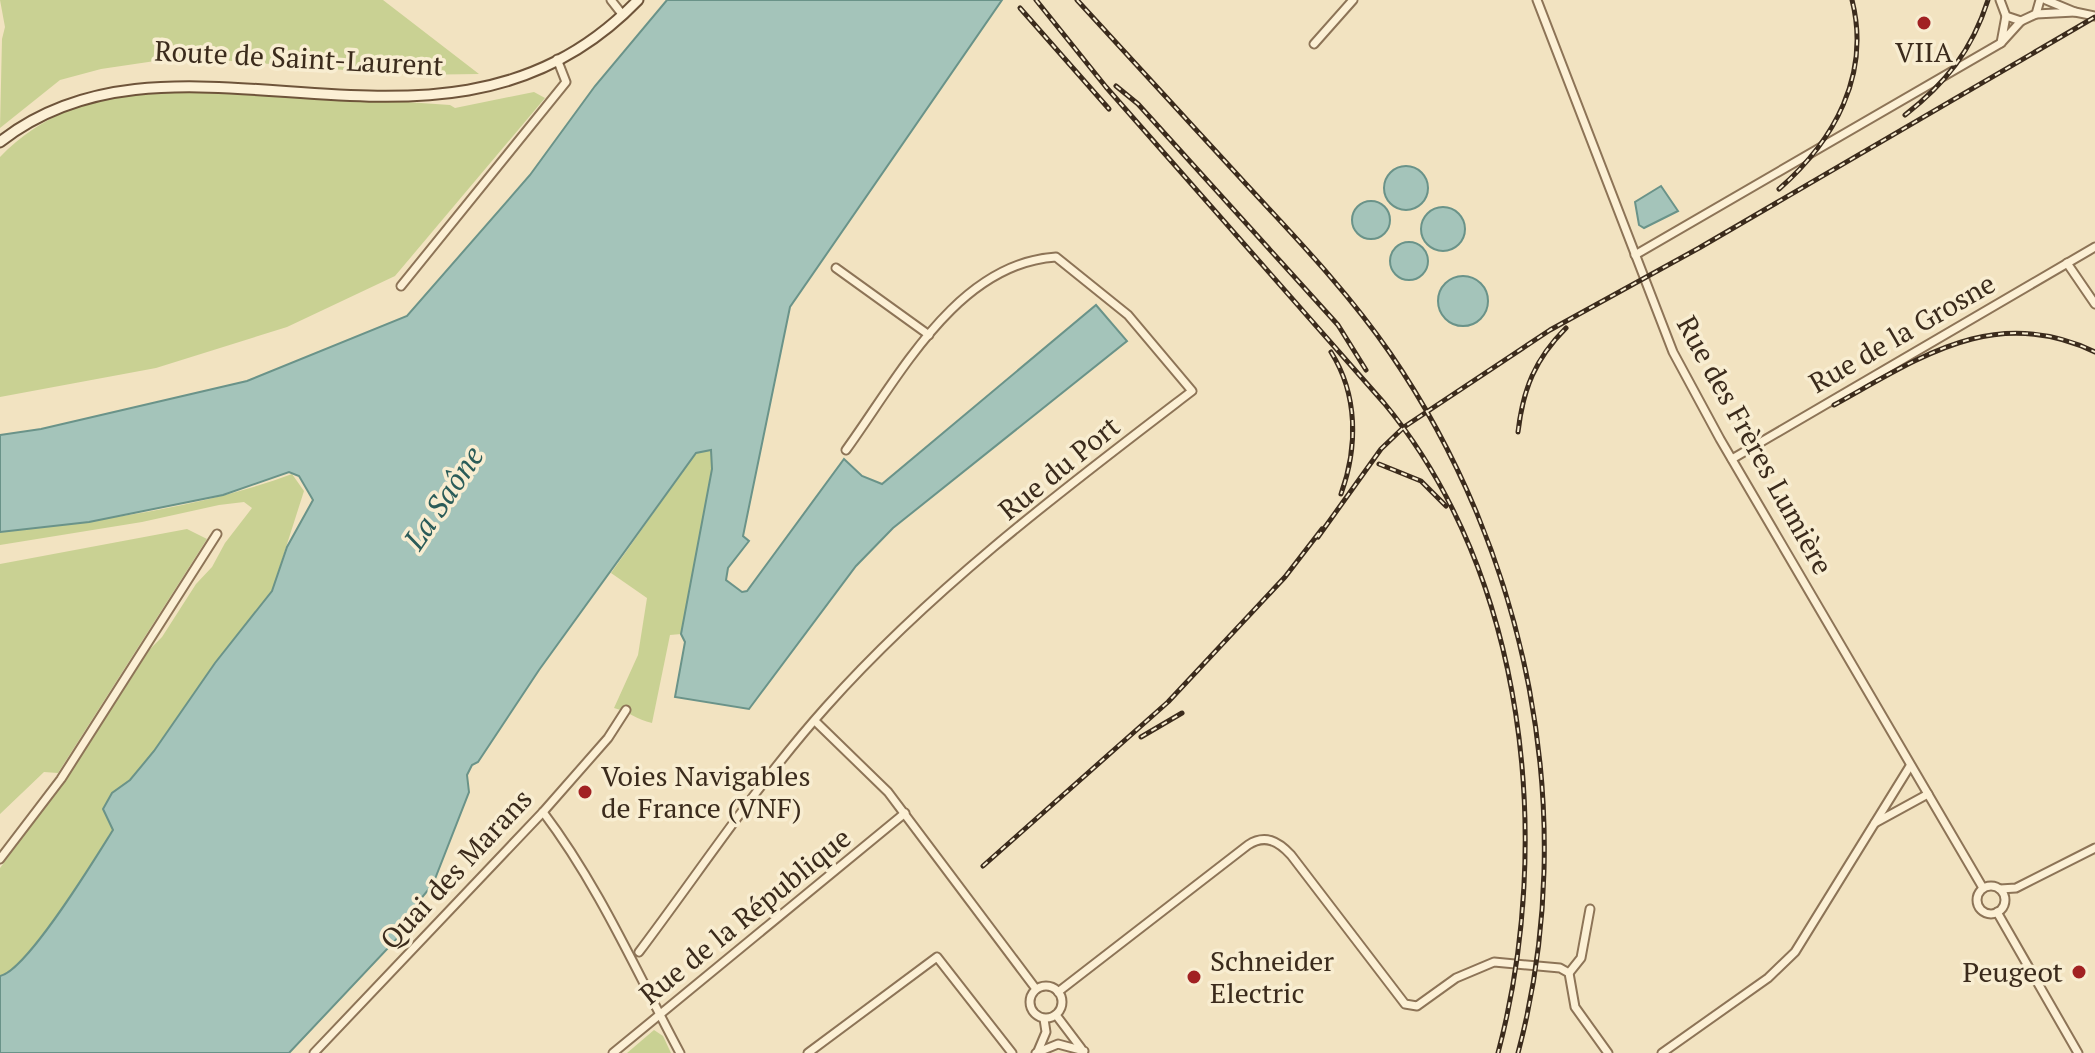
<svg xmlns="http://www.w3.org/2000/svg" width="2095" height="1053" font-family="'PT Serif',serif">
<rect width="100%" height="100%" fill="#f2e3c1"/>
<g fill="#c9d193">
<path d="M0,0H383L479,74L408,75L182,57L101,69L60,80L0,128L2,39L5,27Z"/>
<path d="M147,84L450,105L455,108L534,92L545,98L395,276L287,327L156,368L0,397V157C41,114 91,100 147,84Z"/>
<path d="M712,450V469L681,634L670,635L652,723C637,720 628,711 614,708L638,655L647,598L611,573L696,453Z"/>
<path d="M292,474L304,491L272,591L215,663L154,751L130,780L112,793L103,809L113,830C97,857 27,971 0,976V868L71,771L150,649L162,637L196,584L212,567L225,543L252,508L244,502L219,505L142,522L0,545V532C98,521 200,508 292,474Z"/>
<path d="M187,529L207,539L58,773L44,772L0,814V564Z"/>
<path d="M654,1030L663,1036L671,1053H627Z"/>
</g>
<g fill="#a4c4ba" stroke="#6a9389" stroke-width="2">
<path d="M667,0H1002L790,307L743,536L749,541L728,568L726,580L742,592L747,591L844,459L862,476L882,484L1096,305L1127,341L893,528L856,566L749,709L675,697L685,642L681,634L712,469L711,450L696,453L539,670L478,762L472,765L467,775L469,792L433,884L401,923L406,929L289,1053H0V976C27,971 96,857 113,830L103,809L112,793L130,780L154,751L215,663L272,591L287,547L313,500L299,476L289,472L223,495L89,522L0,532V435L41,429L247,381L407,316L530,175L595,86Z"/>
<circle cx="1406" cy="188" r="22"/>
<path d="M1661,186L1678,211L1644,228L1639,225L1635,202Z"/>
<circle cx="1371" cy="220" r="19"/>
<circle cx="1443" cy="229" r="22"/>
<circle cx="1409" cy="261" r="19"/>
<circle cx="1463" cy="301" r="25"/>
</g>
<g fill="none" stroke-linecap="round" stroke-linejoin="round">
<g stroke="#8d7457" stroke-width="11">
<g id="minor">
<path d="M611,0L622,14"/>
<path d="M1537,0L1673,352L1720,439L1983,888"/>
<path d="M2000,0L2006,16L2021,21L2036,14L2040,0"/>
<path d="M2075,12L2095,16"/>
<path d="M2036,14L2075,12L2046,0"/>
<path d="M2006,16L2001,43L2021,21"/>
<path d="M1314,44L1353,0"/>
<path d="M1635,255L2001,43"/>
<path d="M2067,263L2095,304"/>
<path d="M836,268L929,335"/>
<path d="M401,286L566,82L557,59"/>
<path d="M1732,459L2095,247"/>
<path d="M815,721L888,792L1036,989"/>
<path d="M543,812C599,886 636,971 680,1053"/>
<path d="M1875,823L1928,794"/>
<path d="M0,859L61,779L217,534"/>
<circle cx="1991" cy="900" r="14"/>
<path d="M2000,889L2016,888L2095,848"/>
<path d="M1997,912L2078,1053"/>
<path d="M639,952C700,871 758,783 826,707C933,587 1065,488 1192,391L1128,315L1056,257C957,263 899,377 846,450"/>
<path d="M1569,973L1581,958L1590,909"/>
<circle cx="1046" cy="1002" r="16"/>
<path d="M1058,992L1248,845C1265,834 1278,841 1291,855L1405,1004L1417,1006L1456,978L1494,962L1560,968L1569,973L1575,1007L1608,1053"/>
<path d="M1056,1015L1081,1048"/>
<path d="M1038,1051L1046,1032L1044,1019"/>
<path d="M314,1053L543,812L608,738L626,710"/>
<path d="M613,1053L905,813"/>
<path d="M808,1053L937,957L1012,1053"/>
<path d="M1036,1053L1058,1044L1084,1051"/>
<path d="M1662,1053L1768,978L1795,952L1910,766"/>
</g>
</g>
<g stroke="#6e543a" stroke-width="13">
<path id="secondary" d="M0,142C180,0 444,202 638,0"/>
</g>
<use href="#minor" stroke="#fcf0d5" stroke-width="7"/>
<use href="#secondary" stroke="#fcf0d5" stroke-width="9"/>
<g stroke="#3b2b1c" stroke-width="5">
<g id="rail">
<path d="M1036,0L1106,87L1384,403C1527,575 1554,842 1498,1053"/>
<path d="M1077,0C1133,61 1189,122 1245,183C1296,238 1348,292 1390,353C1528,554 1581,816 1518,1053"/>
<path d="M1020,8L1109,109"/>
<path d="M1116,86L1138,104L1338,325L1366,370"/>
<path d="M1905,115C1946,83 1972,50 1988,0"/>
<path d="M1779,189C1834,141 1871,75 1852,0"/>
<path d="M1331,352C1358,395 1358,447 1341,494"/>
<path d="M1834,405C1921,357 1995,304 2095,352"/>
<path d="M1518,432C1523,389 1535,359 1566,328"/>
<path d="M1379,464L1421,481L1446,506"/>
<path d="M1318,537L1381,449L1404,427L1550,330L1699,248L2095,17"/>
<path d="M1141,737L1182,713"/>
<path d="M983,866L1168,702L1285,577L1322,529"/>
</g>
</g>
<use href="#rail" stroke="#f8edd1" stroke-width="2" stroke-dasharray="6" stroke-linecap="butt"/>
</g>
<g fill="#a12122" stroke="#f8edd1" stroke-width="3">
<circle cx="1924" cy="23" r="8"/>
<circle cx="585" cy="792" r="8"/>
<circle cx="2079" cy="972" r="8"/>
<circle cx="1194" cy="977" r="8"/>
</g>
<g text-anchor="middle" stroke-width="7" stroke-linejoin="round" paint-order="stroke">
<g font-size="28" fill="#3b2b1c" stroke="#f8edd1" text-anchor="start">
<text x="1924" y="62" text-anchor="middle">VIIA</text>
<text x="601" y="786">Voies Navigables<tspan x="601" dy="32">de France (VNF)</tspan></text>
<text x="1210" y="971">Schneider<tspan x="1210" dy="32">Electric</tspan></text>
<text x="2063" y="982" text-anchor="end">Peugeot</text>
</g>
<g font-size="28" fill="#3b2b1c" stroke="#f8edd1">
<text transform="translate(299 58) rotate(3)" y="10">Route de Saint-Laurent</text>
<text transform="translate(1902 333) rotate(-30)" y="10">Rue de la Grosne</text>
<text transform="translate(1755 445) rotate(61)" y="10">Rue des Frères Lumière</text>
<text transform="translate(1059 468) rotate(-39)" y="10">Rue du Port</text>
<text transform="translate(456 869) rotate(-47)" y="10">Quai des Marans</text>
<text transform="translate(745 916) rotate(-39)" y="10">Rue de la République</text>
</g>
<g font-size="30" font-style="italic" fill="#2a5c59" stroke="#f8edd1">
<text transform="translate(444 498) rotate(-56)" y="10">La Saône</text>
</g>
</g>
</svg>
